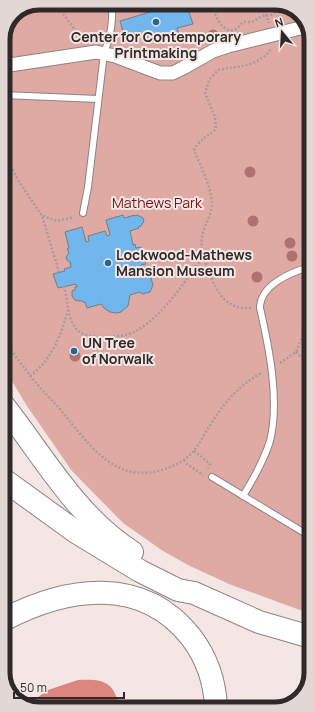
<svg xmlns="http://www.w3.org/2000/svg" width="314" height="712" font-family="Manrope,sans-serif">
<rect width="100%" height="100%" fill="#f3e6e4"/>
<path fill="#e0aaa4" d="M39,3H277L297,11L309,27L311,614L229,584L190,566L163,551L123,523L72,471L27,406L4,368L3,37L14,14Z"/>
<path fill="#db867f" d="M78,680C104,679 113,681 120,708L38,709L34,700L48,690Z"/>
<g fill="#71b6ed" stroke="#757d84">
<path d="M166,3H186L193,24L177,28L179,34L148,43L145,33L125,39L120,21L167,7Z"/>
<path d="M219,3H230L226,10L217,6Z"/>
<path d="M123,215L124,218L135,215V216L137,215L143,218L144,221L141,226L138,227L139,228L130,231L133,245L135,244L136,248L141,247L142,251L147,252L149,257L145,261L146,264L141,265L142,269L140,270L142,275L145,274L151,278L153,285L150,292L142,294L140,292L130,295L128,306L121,312L117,313L110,312L104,308L101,304L87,308L85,302H83L82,301H79L75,300L72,296V291L75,290V287H77L76,284L58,288L53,274L65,271L64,269L71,267L70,263H71L67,260L66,257L69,253L67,249L69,248L65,232L82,227L86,242L89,241L88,236L105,231L107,236L110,235L106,220Z"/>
</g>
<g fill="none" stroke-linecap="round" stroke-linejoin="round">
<g stroke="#8f8382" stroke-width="8">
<g id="lane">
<path d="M3,95L98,99"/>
<path d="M83,213L88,187L104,53C111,35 113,22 112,3"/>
<path d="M212,477L308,535"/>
<path d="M243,496C254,478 264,460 270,441C280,401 269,347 260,308C260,285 291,272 310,267"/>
</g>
</g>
<g stroke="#8f8382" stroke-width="15">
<path id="street" d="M3,66L96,52L115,56L160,73H173L183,68L213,51L228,46L308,26"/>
</g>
<g stroke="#8f8382" stroke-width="24">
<g id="highway">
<path d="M4,406C44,457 76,516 132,552"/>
<path d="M4,480L76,532L140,571L178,590L194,593L259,622L311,637"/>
<path d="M5,619C67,587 142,575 191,637C207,658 215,681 216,708"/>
</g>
</g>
<g stroke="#a69c9b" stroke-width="2.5" stroke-dasharray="2 2" stroke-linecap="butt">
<path d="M59,3L60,10L82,39"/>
<path d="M210,3C215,12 220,33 234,30C238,29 240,24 244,22H252L262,16L271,15L277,11L282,9L292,11H297"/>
<path d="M266,3L264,10L269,23"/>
<path d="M3,152L18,180L42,216L59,272"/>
<path d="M43,216L57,221L74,217"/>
<path d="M64,286C68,300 67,318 77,330C83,336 95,337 103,337C114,337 126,336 136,331C161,318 186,280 203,257"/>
<path d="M251,308C225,310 216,291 208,269C204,259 200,248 202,237C204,226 211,215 212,205C212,188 200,165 194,150C201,138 206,138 216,129L215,117L205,93L209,80L218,70C238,66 258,67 271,49"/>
<path d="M4,340C17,358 30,377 45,393C51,400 58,406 63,413C80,433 96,457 120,468C142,479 176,470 193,452C199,445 204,435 209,427C224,403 237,387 261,373"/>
<path d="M296,352L304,360L310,363"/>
<path d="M280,363L296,352L302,337L308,287L305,279"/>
<path d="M30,376C52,360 61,335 68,310"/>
<path d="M194,451L210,464L208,468"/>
<path d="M184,460L187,464L203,475"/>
</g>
<use href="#lane" stroke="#fff" stroke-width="6"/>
<use href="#street" stroke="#fff" stroke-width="13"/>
<use href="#highway" stroke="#fff" stroke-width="22"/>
</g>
<g fill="#af7172">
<circle cx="213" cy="35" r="5.5"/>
<circle cx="250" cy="172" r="5.5"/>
<circle cx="253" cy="221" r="5.5"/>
<circle cx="290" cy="243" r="5.5"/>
<circle cx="292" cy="256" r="5.5"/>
<circle cx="257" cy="277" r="5.5"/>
<circle cx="75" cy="356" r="5.5"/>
</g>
<g fill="#20699c" stroke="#f3e6e4" stroke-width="1.5">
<circle cx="156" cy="22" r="4"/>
<circle cx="108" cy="263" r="4"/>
<circle cx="74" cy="351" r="4"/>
</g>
<g text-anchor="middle" stroke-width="4" stroke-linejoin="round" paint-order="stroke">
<g font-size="14" font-weight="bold" fill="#2f2a29" stroke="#f3e6e4" text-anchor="start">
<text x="156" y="42" text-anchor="middle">Center for Contemporary<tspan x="156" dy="16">Printmaking</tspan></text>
<text x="116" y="260">Lockwood-Mathews<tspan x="116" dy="16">Mansion Museum</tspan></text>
<text x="82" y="348">UN Tree<tspan x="82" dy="16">of Norwalk</tspan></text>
</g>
<g font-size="14" fill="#781115" stroke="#f3e6e4">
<text x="157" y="208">Mathews Park</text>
</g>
</g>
<path d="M0 0H314V712H0ZM39 10H275A29 29 0 0 1 304 39V673A29 29 0 0 1 275 702H39A29 29 0 0 1 10 673V39A29 29 0 0 1 39 10Z" fill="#e3d7d5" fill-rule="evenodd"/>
<path fill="none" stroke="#2f2a29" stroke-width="5" d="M39 10H275A29 29 0 0 1 304 39V673A29 29 0 0 1 275 702H39A29 29 0 0 1 10 673V39A29 29 0 0 1 39 10Z"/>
<g transform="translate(282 32) rotate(342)" stroke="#f3e6e4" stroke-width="3" paint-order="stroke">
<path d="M0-3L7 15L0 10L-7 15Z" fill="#2f2a29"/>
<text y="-6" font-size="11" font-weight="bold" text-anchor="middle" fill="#2f2a29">N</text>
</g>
<path d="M14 692v6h110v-6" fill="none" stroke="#2f2a29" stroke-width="2"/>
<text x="20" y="692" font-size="12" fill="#2f2a29" stroke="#f3e6e4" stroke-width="3" paint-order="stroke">50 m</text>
</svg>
